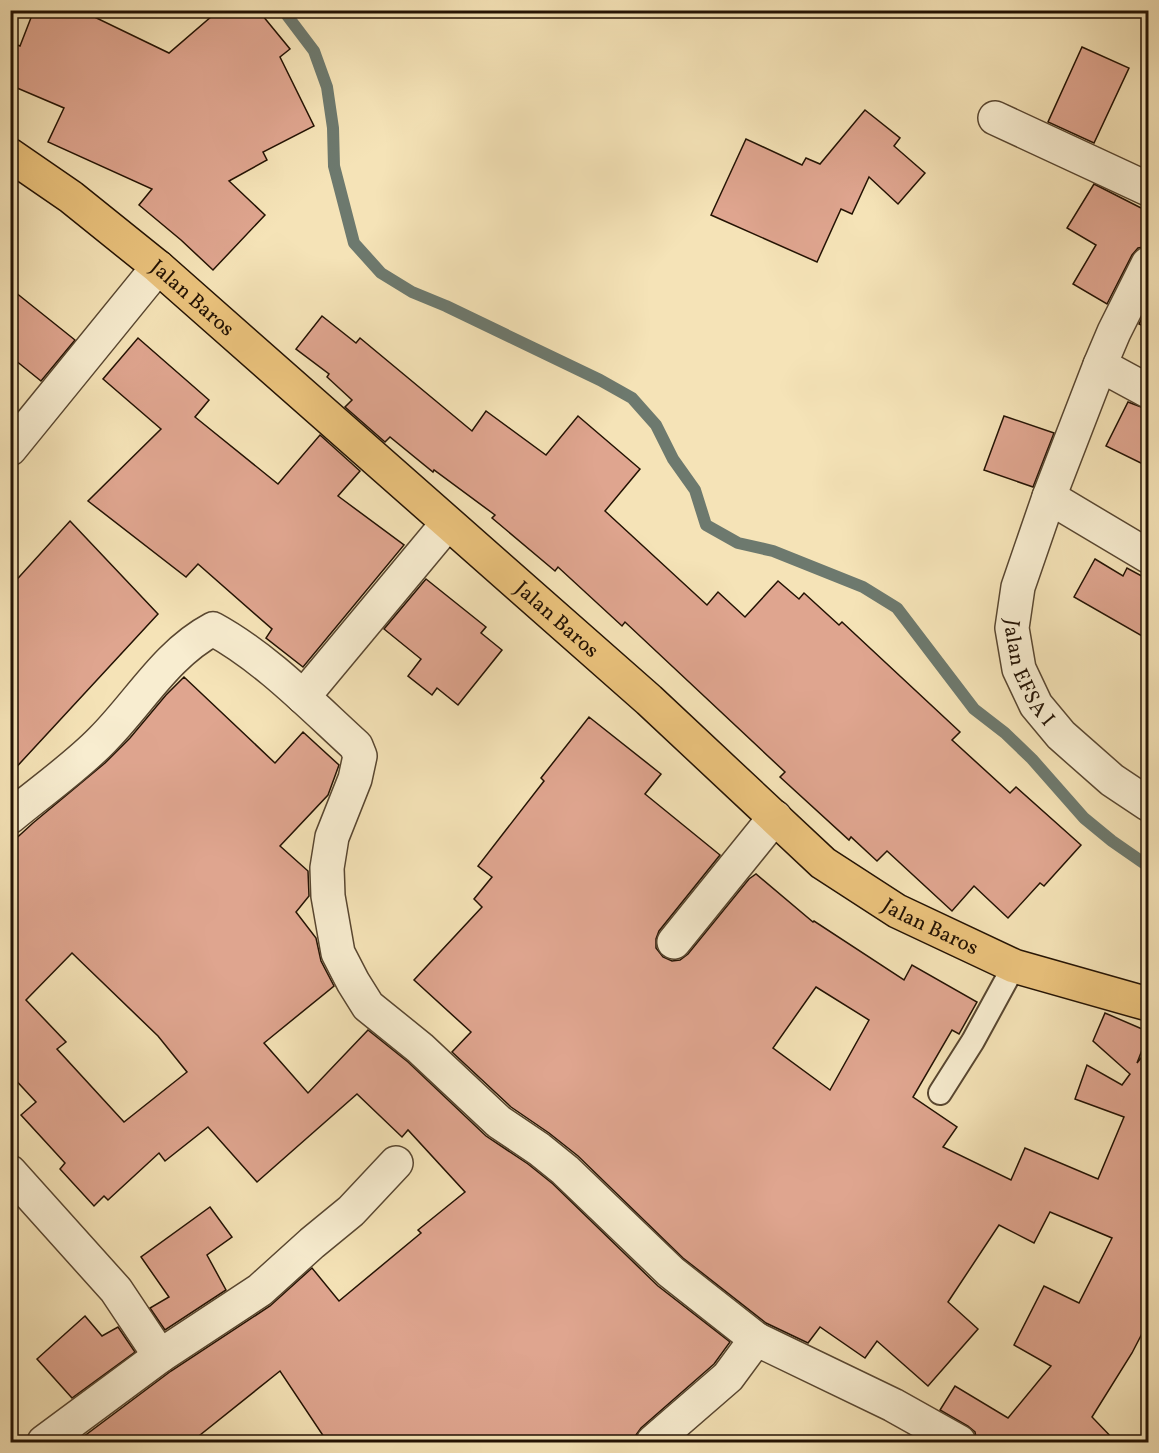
<svg xmlns="http://www.w3.org/2000/svg" width="1159" height="1453" font-family="Vollkorn,serif">
<rect width="100%" height="100%" fill="#f5e3b7"/>
<filter id="stains"><feTurbulence type="fractalNoise" baseFrequency=".00333" numOctaves="4"/><feColorMatrix values="0 0 0 0 .2 0 0 0 0 .09 0 0 0 0 .02 0 0 0 .5 -.17"/></filter>
<radialGradient id="worn" r=".72"><stop offset=".6" stop-color="#630" stop-opacity="0"/><stop offset="1" stop-color="#630" stop-opacity=".3"/></radialGradient>
<g fill="none" stroke-linecap="round" stroke-linejoin="round">
<path stroke="#6d796e" stroke-width="12" d="M283,10L314,51L327,87L333,128L334,166L354,243L381,273L412,292L446,306L600,380L632,398L656,425L673,459L695,490L706,525L738,543L773,551L863,587L897,608L974,709L1005,733L1032,759L1084,818L1112,841L1148,866"/>
</g>
<g fill="#dfa58f" stroke="#231203" stroke-width="1.5" fill-rule="evenodd">
<path d="M34,10H80L169,53L219,10H258L290,49L280,57L314,126L263,152L267,160L229,181L265,215L213,270L181,240L139,205L152,189L48,142L64,108L10,85V42L20,46Z"/>
<path d="M1082,47L1129,68L1094,143L1048,122Z"/>
<path d="M865,110L900,138L894,146L925,173L898,204L869,177L852,214L841,209L817,262L711,215L746,139L802,165L806,158L820,164Z"/>
<path d="M1094,184L1149,212V246L1138,248L1132,255L1107,304L1073,284L1096,245L1067,228Z"/>
<path d="M10,288L75,340L41,381L10,356Z"/>
<path d="M1149,305V329L1139,324Z"/>
<path d="M322,316L356,343L360,338L472,431L486,411L546,455L578,416L640,469L605,511L707,605L718,592L745,617L778,581L799,599L804,593L839,625L842,622L960,732L952,740L1010,793L1016,787L1081,845L1044,886L1040,883L1008,918L974,886L952,911L887,851L877,861L851,837L849,840L780,777L785,772L625,622L622,626L558,567L555,571L492,518L495,515L434,470L433,472L390,437L385,442L345,407L352,400L327,377L329,374L296,349Z"/>
<path d="M138,338L209,400L195,417L278,484L320,435L360,471L338,496L404,545L303,667L266,638L272,629L198,564L186,577L88,501L161,429L103,379Z"/>
<path d="M1128,402L1149,410V467L1106,446Z"/>
<path d="M1004,416L1054,433L1033,487L984,470Z"/>
<path d="M70,521L158,614L10,774V587Z"/>
<path d="M1095,559L1123,576L1127,568L1149,580V640L1074,597Z"/>
<path d="M426,579L486,627L481,633L502,650L458,705L437,688L432,695L408,676L421,659L384,629Z"/>
<path d="M184,677L275,763L303,732L339,765L328,795L280,846L308,871L309,896L296,912L316,938L321,961L334,986L264,1043L308,1093L368,1030L408,1062L486,1136L528,1164L553,1184L658,1286L730,1342L714,1364L641,1428L636,1435L635,1443H328L280,1371L190,1443H75L171,1371L270,1306L312,1268L339,1301L421,1233L418,1230L465,1192L408,1130L402,1137L357,1094L257,1182L208,1127L165,1161L159,1153L108,1200L104,1196L94,1206L60,1169L65,1163L21,1115L36,1102L10,1074V844L33,823L105,763L130,738L166,695ZM72,953L158,1036L187,1072L124,1122L57,1049L66,1042L26,1000Z"/>
<path d="M589,717L661,774L645,794L720,855L659,931L656,939V948L663,957L672,961L680,960L688,954L749,879L756,874L813,922L814,921L904,980L912,965L977,1002L959,1034L952,1030L913,1097L957,1127L943,1147L1011,1180L1025,1148L1098,1179L1124,1117L1075,1099L1087,1065L1122,1085L1130,1074L1093,1041L1105,1013L1149,1032L1137,1063L1149,1048V1320L1132,1353L1092,1417L1117,1443H986L976,1437L975,1432L968,1426L940,1410L955,1386L1008,1418L1051,1366L1014,1345L1044,1286L1079,1303L1112,1238L1050,1212L1034,1243L999,1225L948,1302L978,1329L928,1386L877,1341L865,1358L820,1327L808,1343L766,1323L683,1258L578,1156L549,1133L511,1107L452,1052L471,1032L414,980L482,907L474,899L492,877L478,866L544,781L541,778ZM816,987L869,1020L830,1090L773,1048Z"/>
<path d="M210,1207L232,1237L207,1255L226,1290L165,1330L150,1308L169,1297L141,1257Z"/>
<path d="M85,1316L102,1336L118,1327L135,1352L72,1398L37,1359Z"/>
</g>
<g fill="none" stroke-linecap="round" stroke-linejoin="round">
<g stroke="#584630" stroke-width="26">
<path id="lane" d="M940,1093L973,1041L1014,966"/>
</g>
<g stroke="#584630" stroke-width="36">
<g id="street">
<path d="M995,118L1148,189"/>
<path id="s1" d="M1148,264L1114,332L1100,365L1049,497L1018,587L1012,628L1019,669L1036,705L1061,735L1112,780L1148,804"/>
<path d="M1100,365L1148,391"/>
<path d="M10,449L158,267"/>
<path d="M1049,497L1148,556"/>
<path d="M303,697L447,524"/>
<path d="M10,817C40,792 76,767 102,740C139,703 166,654 213,629C266,658 311,705 356,746L360,756L355,779L332,837L327,868L328,896L338,953L353,982L368,1006L420,1048L499,1122L539,1149L565,1170L671,1272L756,1339"/>
<path d="M674,942L775,817"/>
<path d="M10,1172L116,1290L160,1356"/>
<path d="M44,1442L160,1356L260,1290L312,1243L351,1211L396,1163"/>
<path d="M653,1442L728,1377L756,1339L893,1405L959,1442"/>
</g>
</g>
<g stroke="#231203" stroke-width="36">
<g id="primary">
<path id="s2" d="M10,155L71,197L158,267L649,700L823,863L897,911L1014,966L1148,1004"/>
</g>
</g>
<use href="#lane" stroke="#f8edd0" stroke-width="22"/>
<use href="#street" stroke="#f8edd0" stroke-width="33"/>
<use href="#primary" stroke="#eac27c" stroke-width="33"/>
</g>
<g text-anchor="middle" stroke-width="4.5" stroke-linejoin="round" paint-order="stroke">
<g font-size="21" fill="#231203" stroke="#f8edd0">
<text dy="7" stroke="none"><textPath href="#s2" startOffset="232">Jalan Baros</textPath></text>
<text dy="7" stroke="none"><textPath href="#s2" startOffset="718">Jalan Baros</textPath></text>
<text dy="7" stroke="none"><textPath href="#s1" startOffset="438">Jalan EFSA I</textPath></text>
<text dy="7" stroke="none"><textPath href="#s2" startOffset="1204">Jalan Baros</textPath></text>
</g>
</g>
<rect width="1159" height="1453" fill="none" stroke="#f5e3b7" stroke-width="36"/>
<rect x="12" y="12" width="1135" height="1429" fill="none" stroke="#231203" stroke-width="3"/>
<rect x="18" y="18" width="1123" height="1417" fill="none" stroke="#231203" stroke-width="1.5"/>
<rect width="100%" height="100%" filter="url(#stains)"/>
<rect width="100%" height="100%" fill="url(#worn)"/>
</svg>
